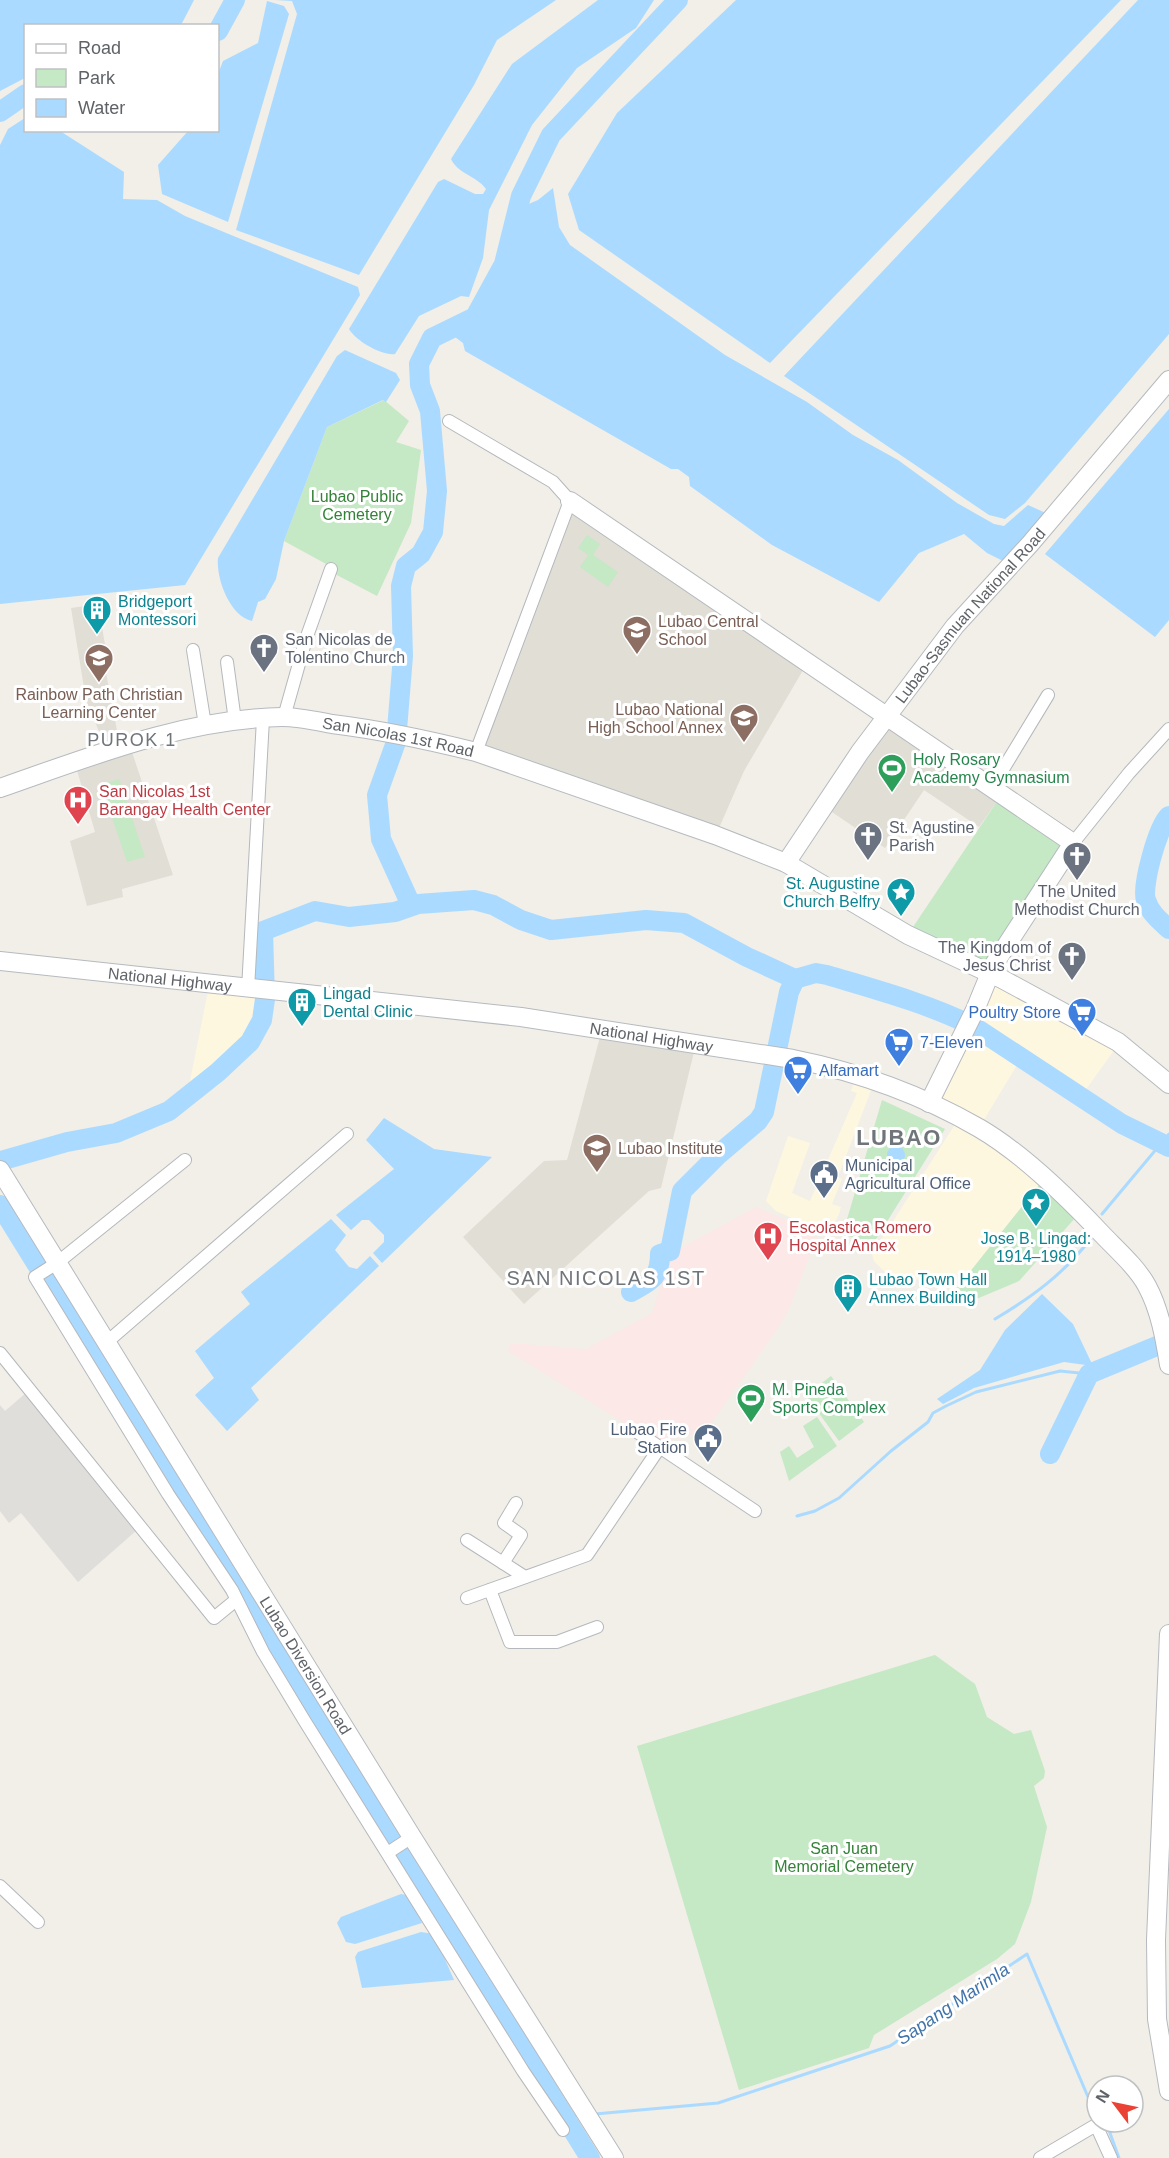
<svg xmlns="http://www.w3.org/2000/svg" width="1169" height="2158" font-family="Arial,sans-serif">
<rect width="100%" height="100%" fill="#f1efe8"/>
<g fill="#fef7e0">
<path d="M994,982L1117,1046L1082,1095L980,1029L976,1021Z"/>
<path d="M208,991L259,998L256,1019L246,1038L188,1091Z"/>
<path d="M971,1031L1020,1060L982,1123L938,1099Z"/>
<path d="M855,1079L873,1085L838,1177L842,1179L832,1204L841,1207L839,1214L833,1226L827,1230H819L776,1211L766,1201L788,1136L810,1143L792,1193L810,1201L857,1093L851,1091Z"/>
<path d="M956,1123L1003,1152L1040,1184L957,1288L937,1279L905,1280L903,1284L887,1274L874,1261L872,1254Z"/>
</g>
<path fill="#e0deda" d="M27,1392L138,1529L78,1582L21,1513L9,1523L0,1511V1405L5,1411Z"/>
<g fill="#e1ded6">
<path d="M573,509L806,665L744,771L719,828L482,747Z"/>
<path d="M98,604L107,656L103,657L119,741L105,746L86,700L71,608Z"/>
<path d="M886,725L998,800L979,827L924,790L885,848L829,810Z"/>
<path d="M131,749L173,875L122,889L123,897L87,906L70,841L95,832L76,767Z"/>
<path d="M600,1037L694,1052L661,1188L649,1191L524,1304L463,1237L544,1161L567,1160Z"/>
</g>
<path fill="#fce8e6" d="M756,1207L818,1234L789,1309L778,1328L705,1432L655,1442L508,1351L511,1343L586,1349L652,1313L672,1253Z"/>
<g fill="#c5e8c5">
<path d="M384,400L409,421L396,442L421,450L411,523L377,596L333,573L328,565L284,541L327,427Z"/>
<path d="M587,535L600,544L593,555L618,572L608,587L580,567L588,555L578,548Z"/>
<path d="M119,779L145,857L127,862L101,785Z"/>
<path d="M998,800L1064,847L986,962L911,930Z"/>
<path d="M882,1100L945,1129L871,1247L843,1233Z"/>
<path d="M1040,1184L1076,1217L1019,1281L974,1300L957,1288Z"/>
<path d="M831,1376L864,1422L839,1441L806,1395Z"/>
<path d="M817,1417L837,1446L789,1481L780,1452L789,1446L797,1458L814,1447L803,1426Z"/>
<path d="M935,1655L975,1684L987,1717L1014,1734L1031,1730L1045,1771L1044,1778L1034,1786L1047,1827L1031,1902L1015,1944L997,1959L874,2035L869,2048L739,2090L637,1746Z"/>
</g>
<g fill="#aadaff">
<path d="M0,0H194L181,25L26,26L25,78L0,91Z"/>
<path d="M275,0H556L497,40L474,85L359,275L236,230L297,14L292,1Z"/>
<path d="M598,0H654L636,28L577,68L532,125L489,210L483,258L469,297L461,296L419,316L395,354C382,356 356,341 349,329L438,182L444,179L475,194H483L486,189C477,176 458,174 451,159L512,64Z"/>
<path d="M736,0H1121L770,363L579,230L568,194L617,113Z"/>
<path d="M1138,0H1169V334L1025,503L1005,519L989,515L784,376Z"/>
<path d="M267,1L284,6L289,14L228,222L162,194L158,165L188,131L218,130V74L223,61L258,43Z"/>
<path d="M25,118L26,130L60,131L124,172L123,199L157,200L185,216L358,287L360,295L185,585L0,604V145L8,129Z"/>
<path d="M553,188L559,227L570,245L725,355L807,402L853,435L898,460L957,503L994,524L1004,526L1028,505L1048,514L1005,562L987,553L964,534L919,553L879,602L772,545L690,486L689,477L678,469H671L465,351L463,343L455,337L456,331L478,321L512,264L524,206L538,200Z"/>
<path d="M345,350L396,373L400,380L386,402L383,400L327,427L284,541L276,579L265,599L258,602L252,621C230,616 216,579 218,558L337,356Z"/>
<path d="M1169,409V620L1155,637L1045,554Z"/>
<path d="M384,1118L434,1149L492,1157L382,1263L373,1253L384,1242V1235L369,1220H362L351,1230L336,1215L394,1169L366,1140Z"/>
<circle cx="896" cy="1155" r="9"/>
<path d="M331,1219L346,1235L335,1250L349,1267L357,1269L370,1256L379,1266L251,1388L259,1400L227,1431L195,1395L214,1378L195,1351L250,1304L241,1292Z"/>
<path d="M1042,1294L1073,1324L1093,1366L1064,1362L974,1388L943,1404L937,1399L980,1370L1005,1330Z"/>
<path d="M401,1894L411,1896L422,1923L355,1944L346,1942L337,1923L341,1917Z"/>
<path d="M421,1932L434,1934L454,1980L362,1988L355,1957L358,1952Z"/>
</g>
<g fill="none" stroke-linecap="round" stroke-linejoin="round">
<g stroke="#aadaff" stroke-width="3">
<path d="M1102,1214L1169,1134"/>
<path d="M995,1319C1032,1297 1065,1273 1091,1238"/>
<path d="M797,1516L815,1511L839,1498L891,1451L928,1422L933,1413L946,1406L976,1392L1060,1371L1089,1374"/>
<path d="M595,2114L718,2103L890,2046L1027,1954L1097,2118"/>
<path d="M564,2117L580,2115"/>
<path d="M1106,2122L1119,2158"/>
</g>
<g stroke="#aadaff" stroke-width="20">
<path d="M218,31L235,0"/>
<path d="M0,112L26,94"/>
<path d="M1169,816C1158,826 1141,887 1146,900C1150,913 1159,920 1169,929"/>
<path d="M411,905L381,839L377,795L396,742L403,656L401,586L406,566L421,554L433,532L437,491L430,411L420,385L419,364L432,338L475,317L504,264L521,196L551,135L678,0"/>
<path d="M4,1160L67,1142L116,1133L169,1111L218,1072L250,1042L262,1020L265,999L263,931L315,911L349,917L395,912L418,904L474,900L493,905L521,920L551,930L646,920L684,923L747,957L795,979"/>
<path d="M0,1205L590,2158"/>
<path d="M631,1292C651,1281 660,1278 660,1254L670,1251L682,1191L719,1154L758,1121L764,1112L789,992L795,979L816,973L827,975C877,990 926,1003 973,1026L1122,1124L1169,1147"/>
<path d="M1050,1454L1089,1374L1169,1341"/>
</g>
<g stroke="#b5b8bc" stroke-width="14">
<g id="street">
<path d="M449,421L553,482L570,501L476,752"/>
<path d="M193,650L205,725"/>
<path d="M227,662L235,721"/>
<path d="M284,717L306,639L331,569"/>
<path d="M991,789L1048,695"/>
<path d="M1073,843L1129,773L1169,729"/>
<path d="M248,989L263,719"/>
<path d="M185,1160L57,1263L35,1277L168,1494L232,1590L263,1652L304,1720L523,2071L563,2130"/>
<path d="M107,1342L347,1134"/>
<path d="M0,1353L214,1618L236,1600"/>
<path d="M637,1432L755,1511"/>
<path d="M467,1540L525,1577"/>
<path d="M503,1563L521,1535L504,1523L516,1503"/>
<path d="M490,1590L510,1642H557L597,1627"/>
<path d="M467,1598L587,1555L660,1447"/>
<path d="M389,1852L412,1837"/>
<path d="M0,1886L38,1922"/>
<path d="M1040,2158L1096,2125L1111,2158"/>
</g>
</g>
<g stroke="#b6babf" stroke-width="20">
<g id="secondary">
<path d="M570,501L1073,843L993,966L975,1010L929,1103"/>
<path id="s1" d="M0,788C92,756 184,719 282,717C299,717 316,721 332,724C381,730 428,740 476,752L715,835L786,863L908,935L1002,979L1118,1042L1169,1084"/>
<path id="s2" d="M786,863L860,752L955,626L1030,544L1169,380"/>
<path id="s3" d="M0,961L521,1017L793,1059C858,1072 922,1095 979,1128C1022,1153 1066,1196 1100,1232C1115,1248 1137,1267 1147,1286C1160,1310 1165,1339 1169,1365"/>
<path id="s4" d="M0,1170L412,1837L614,2158"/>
<path d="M1169,1634L1156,1940L1157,2019L1169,2091"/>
</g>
</g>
<use href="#street" stroke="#fff" stroke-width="12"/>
<use href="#secondary" stroke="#fff" stroke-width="18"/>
</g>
<defs>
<g id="building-pin" transform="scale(1.5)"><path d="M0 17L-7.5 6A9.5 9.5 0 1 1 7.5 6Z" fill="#0f9aa8" stroke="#fff"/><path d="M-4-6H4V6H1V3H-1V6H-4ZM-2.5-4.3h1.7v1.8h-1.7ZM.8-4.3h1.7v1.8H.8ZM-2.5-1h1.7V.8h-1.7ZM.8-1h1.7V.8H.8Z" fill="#fff"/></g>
<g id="school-pin" transform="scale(1.5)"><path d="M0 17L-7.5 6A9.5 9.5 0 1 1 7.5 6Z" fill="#8d6e63" stroke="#fff"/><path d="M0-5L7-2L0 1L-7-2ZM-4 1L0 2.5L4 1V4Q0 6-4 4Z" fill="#fff"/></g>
<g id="church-pin" transform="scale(1.5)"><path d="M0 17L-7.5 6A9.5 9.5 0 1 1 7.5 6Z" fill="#6b7280" stroke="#fff"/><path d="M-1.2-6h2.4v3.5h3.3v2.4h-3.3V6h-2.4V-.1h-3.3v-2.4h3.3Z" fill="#fff"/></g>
<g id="stadium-pin" transform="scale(1.5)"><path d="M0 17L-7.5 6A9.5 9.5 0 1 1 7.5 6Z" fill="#2e9e5b" stroke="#fff"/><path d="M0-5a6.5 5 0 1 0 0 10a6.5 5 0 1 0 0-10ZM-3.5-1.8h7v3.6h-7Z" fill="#fff"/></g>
<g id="hospital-pin" transform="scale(1.5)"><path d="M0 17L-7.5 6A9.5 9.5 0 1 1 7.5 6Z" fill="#e0444e" stroke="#fff"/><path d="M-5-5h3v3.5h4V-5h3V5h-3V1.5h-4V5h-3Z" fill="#fff"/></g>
<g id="sight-pin" transform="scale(1.5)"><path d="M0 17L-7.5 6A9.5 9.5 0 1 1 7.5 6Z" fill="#0f9aa8" stroke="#fff"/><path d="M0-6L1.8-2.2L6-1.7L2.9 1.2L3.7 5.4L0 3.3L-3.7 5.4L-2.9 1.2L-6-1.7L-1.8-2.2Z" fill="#fff"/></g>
<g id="supermarket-pin" transform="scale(1.5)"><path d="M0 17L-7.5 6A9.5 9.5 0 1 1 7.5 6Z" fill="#3f7fe0" stroke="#fff"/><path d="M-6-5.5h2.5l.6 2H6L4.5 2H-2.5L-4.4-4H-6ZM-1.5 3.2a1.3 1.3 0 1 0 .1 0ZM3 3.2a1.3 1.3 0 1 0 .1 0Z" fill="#fff"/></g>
<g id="civic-pin" transform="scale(1.5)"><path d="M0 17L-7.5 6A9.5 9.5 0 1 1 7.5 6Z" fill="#5c6f8a" stroke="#fff"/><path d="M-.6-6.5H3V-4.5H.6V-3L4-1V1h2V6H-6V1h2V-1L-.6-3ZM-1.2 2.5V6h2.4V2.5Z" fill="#fff"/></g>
</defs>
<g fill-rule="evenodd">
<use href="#building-pin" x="97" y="610"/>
<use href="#school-pin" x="637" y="630"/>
<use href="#church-pin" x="264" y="648"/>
<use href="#school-pin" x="99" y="658"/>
<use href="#school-pin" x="744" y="718"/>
<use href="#stadium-pin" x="892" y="768"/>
<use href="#hospital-pin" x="78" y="800"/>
<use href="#church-pin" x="868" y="836"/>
<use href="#church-pin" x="1077" y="856"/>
<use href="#sight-pin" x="901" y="892"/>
<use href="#church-pin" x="1072" y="956"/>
<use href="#building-pin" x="302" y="1002"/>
<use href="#supermarket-pin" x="1082" y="1012"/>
<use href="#supermarket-pin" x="899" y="1042"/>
<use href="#supermarket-pin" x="798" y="1070"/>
<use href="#school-pin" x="597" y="1148"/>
<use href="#civic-pin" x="824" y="1174"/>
<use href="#sight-pin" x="1036" y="1202"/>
<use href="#hospital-pin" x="768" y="1236"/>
<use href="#building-pin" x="848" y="1288"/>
<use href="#stadium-pin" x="751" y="1398"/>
<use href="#civic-pin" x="708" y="1438"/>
</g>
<g text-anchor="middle" stroke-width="6" stroke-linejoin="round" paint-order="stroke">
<g font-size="16" fill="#348238" stroke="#fff">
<text x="357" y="502">Lubao Public<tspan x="357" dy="18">Cemetery</tspan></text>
<text x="844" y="1854">San Juan<tspan x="844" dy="18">Memorial Cemetery</tspan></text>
</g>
<g font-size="16" fill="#0d838f" stroke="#fff" text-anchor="start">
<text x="118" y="607">Bridgeport<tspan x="118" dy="18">Montessori</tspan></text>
<text x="880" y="889" text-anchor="end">St. Augustine<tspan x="880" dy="18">Church Belfry</tspan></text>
<text x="323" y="999">Lingad<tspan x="323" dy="18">Dental Clinic</tspan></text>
<text x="1036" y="1244" text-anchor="middle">Jose B. Lingad:<tspan x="1036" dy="18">1914–1980</tspan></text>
<text x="869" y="1285">Lubao Town Hall<tspan x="869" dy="18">Annex Building</tspan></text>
</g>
<g font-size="16" fill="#5f6368" stroke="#fff">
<text dy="6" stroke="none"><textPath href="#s2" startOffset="309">Lubao-Sasmuan National Road</textPath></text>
<text dy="6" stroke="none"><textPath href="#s1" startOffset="410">San Nicolas 1st Road</textPath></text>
<text dy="6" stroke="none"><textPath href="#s3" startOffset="171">National Highway</textPath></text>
<text dy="6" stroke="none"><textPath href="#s3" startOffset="656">National Highway</textPath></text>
<text dy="6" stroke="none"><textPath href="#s4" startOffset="582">Lubao Diversion Road</textPath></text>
</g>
<g font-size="16" fill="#785e54" stroke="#fff" text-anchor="start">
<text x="658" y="627">Lubao Central<tspan x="658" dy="18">School</tspan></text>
<text x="99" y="700" text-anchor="middle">Rainbow Path Christian<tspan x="99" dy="18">Learning Center</tspan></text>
<text x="723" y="715" text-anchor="end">Lubao National<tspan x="723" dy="18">High School Annex</tspan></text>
<text x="618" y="1154">Lubao Institute</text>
</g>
<g font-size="16" fill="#5b616d" stroke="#fff" text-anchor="start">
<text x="285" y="645">San Nicolas de<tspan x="285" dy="18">Tolentino Church</tspan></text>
<text x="889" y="833">St. Agustine<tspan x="889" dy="18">Parish</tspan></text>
<text x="1077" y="897" text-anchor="middle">The United<tspan x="1077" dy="18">Methodist Church</tspan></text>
<text x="1051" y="953" text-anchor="end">The Kingdom of<tspan x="1051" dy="18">Jesus Christ</tspan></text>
</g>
<g font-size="16" fill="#27864d" stroke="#fff" text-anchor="start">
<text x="913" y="765">Holy Rosary<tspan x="913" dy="18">Academy Gymnasium</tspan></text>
<text x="772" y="1395">M. Pineda<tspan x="772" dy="18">Sports Complex</tspan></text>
</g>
<g font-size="16" fill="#be3a42" stroke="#fff" text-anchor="start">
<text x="99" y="797">San Nicolas 1st<tspan x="99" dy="18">Barangay Health Center</tspan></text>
<text x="789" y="1233">Escolastica Romero<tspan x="789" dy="18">Hospital Annex</tspan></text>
</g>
<g font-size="16" fill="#366cbe" stroke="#fff" text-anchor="start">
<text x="1061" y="1018" text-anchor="end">Poultry Store</text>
<text x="920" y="1048">7-Eleven</text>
<text x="819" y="1076">Alfamart</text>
</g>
<g font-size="16" fill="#4e5e75" stroke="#fff" text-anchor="start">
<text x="845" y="1171">Municipal<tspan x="845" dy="18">Agricultural Office</tspan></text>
<text x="687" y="1435" text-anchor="end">Lubao Fire<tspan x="687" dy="18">Station</tspan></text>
</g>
<g font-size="18" letter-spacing="1.5" fill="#70757a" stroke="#fff">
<text x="132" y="746">PUROK 1</text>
</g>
<g font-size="18" font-style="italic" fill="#4174aa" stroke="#fff">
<text transform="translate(953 2004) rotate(-34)" y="6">Sapang Marimla</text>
</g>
<g font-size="20" letter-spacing="1.5" fill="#70757a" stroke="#fff">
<text x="606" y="1285">SAN NICOLAS 1ST</text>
</g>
<g font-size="22" font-weight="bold" letter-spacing="1.5" fill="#70757a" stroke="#fff">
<text x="899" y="1145">LUBAO</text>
</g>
</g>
<rect x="24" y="24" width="195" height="108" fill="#ffffff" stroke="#bfc1c3" stroke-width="1.5"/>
<rect x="36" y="44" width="30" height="9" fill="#ffffff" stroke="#bfc1c3" stroke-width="1.5"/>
<text x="78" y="54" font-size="18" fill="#5f6368">Road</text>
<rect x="36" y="69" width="30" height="18" fill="#c5e8c5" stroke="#bfc1c3" stroke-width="1.5"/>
<text x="78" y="84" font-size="18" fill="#5f6368">Park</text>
<rect x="36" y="99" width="30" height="18" fill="#aadaff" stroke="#bfc1c3" stroke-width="1.5"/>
<text x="78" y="114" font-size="18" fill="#5f6368">Water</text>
<g transform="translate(1115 2104) rotate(302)"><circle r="28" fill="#ffffff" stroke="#bfc1c3" stroke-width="1.5"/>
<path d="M0-4.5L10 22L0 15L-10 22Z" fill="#ea4335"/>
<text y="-9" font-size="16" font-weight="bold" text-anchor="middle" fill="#5f6368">N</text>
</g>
</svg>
